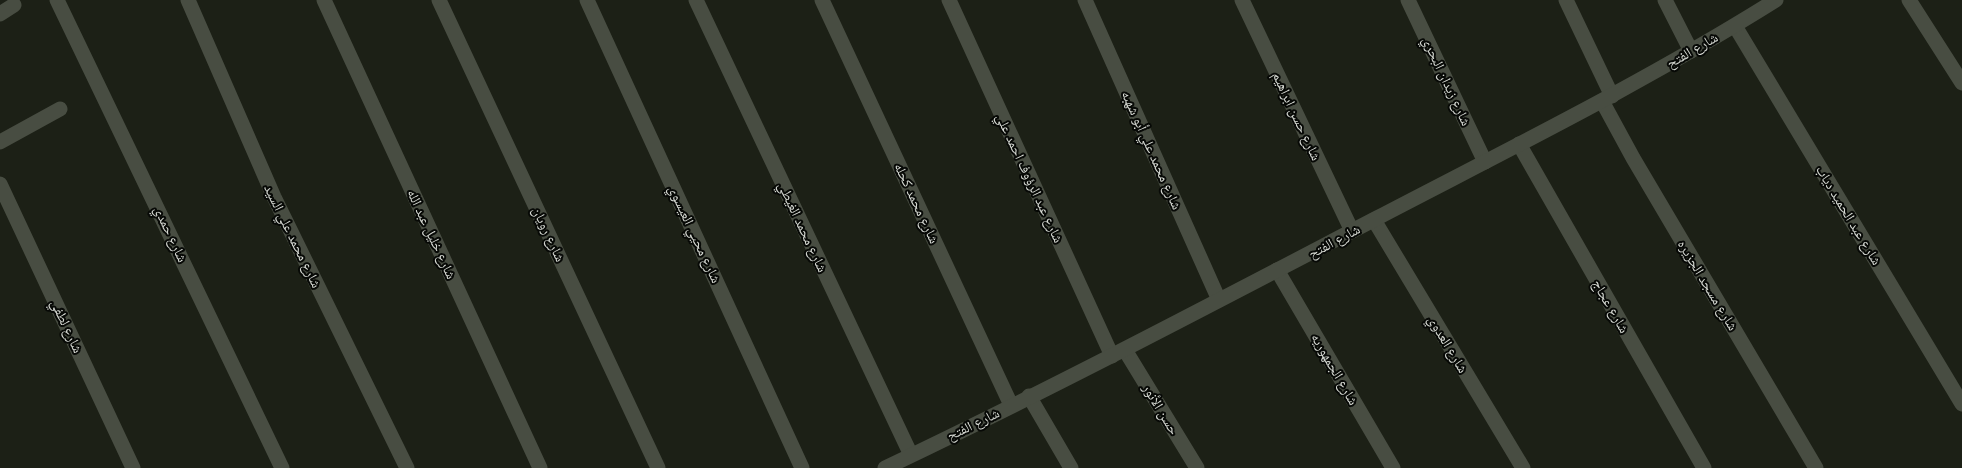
<svg xmlns="http://www.w3.org/2000/svg" width="1962" height="468" font-family="Lora,'Noto Naskh Arabic',serif">
<rect width="100%" height="100%" fill="#1c2016"/>
<g fill="none" stroke-linecap="round" stroke-linejoin="round">
<g stroke="#484d42" stroke-width="15">
<path d="M57,0L282,468"/>
<path d="M188,0L274,197L407,468"/>
<path d="M324,0L540,468"/>
<path d="M439,0L658,468"/>
<path d="M587,0L802,468"/>
<path d="M696,0L911,455"/>
<path d="M822,0L1011,405"/>
<path d="M949,0L1112,356"/>
<path d="M1085,0L1219,300"/>
<path d="M1242,0L1352,231"/>
<path d="M1408,0L1485,162"/>
<path d="M1566,0L1612,96"/>
<path d="M1665,0L1691,51"/>
<path d="M1909,0L1962,83"/>
<path d="M0,14L14,5"/>
<path d="M1735,26L1962,404"/>
<path d="M1602,101L1633,158L1816,468"/>
<path d="M0,142L60,109"/>
<path d="M1519,144L1704,468"/>
<path d="M0,184L133,468"/>
<path d="M1374,220L1523,468"/>
<path d="M1277,270L1393,468"/>
<path d="M1125,350L1197,468"/>
<path d="M1029,396L1071,468"/>
<path d="M885,468C1051,389 1214,303 1377,218C1511,148 1647,81 1776,0"/>
</g>
</g>
<g text-anchor="middle" stroke-width="4" stroke-linejoin="round" paint-order="stroke">
<g font-size="14" fill="#d7dad4" stroke="#070906">
<text transform="translate(1692 50) rotate(-30)" y="5">شارع الفتح</text>
<text transform="translate(1447 81) rotate(65)" y="5">شارع زيدان البحري</text>
<text transform="translate(1297 116) rotate(65)" y="5">شارع حسن ابراهيم</text>
<text transform="translate(1152 150) rotate(66)" y="5">شارع محمد علي أبو شهبه</text>
<text transform="translate(1030 178) rotate(65)" y="5">شارع عبد الرؤوف احمد علي</text>
<text transform="translate(917 203) rotate(65)" y="5">شارع محمد كحله</text>
<text transform="translate(1849 215) rotate(59)" y="5">شارع عبد الحميد دياب</text>
<text transform="translate(803 227) rotate(65)" y="5">شارع محمد الغيطي</text>
<text transform="translate(171 234) rotate(65)" y="5">شارع حمدي</text>
<text transform="translate(432 234) rotate(65)" y="5">شارع خليل عبد الله</text>
<text transform="translate(549 234) rotate(65)" y="5">شارع رويان</text>
<text transform="translate(695 234) rotate(65)" y="5">شارع محيي العيسوي</text>
<text transform="translate(293 236) rotate(64)" y="5">شارع محمد علي السيد</text>
<text transform="translate(1334 241) rotate(-28)" y="5">شارع الفتح</text>
<text transform="translate(1708 285) rotate(59)" y="5">شارع مسجد الجزيره</text>
<text transform="translate(1611 306) rotate(60)" y="5">شارع عجاج</text>
<text transform="translate(67 326) rotate(65)" y="5">شارع لطفي</text>
<text transform="translate(1448 344) rotate(59)" y="5">شارع العدوي</text>
<text transform="translate(1335 369) rotate(60)" y="5">شارع الجمهوريه</text>
<text transform="translate(1161 409) rotate(59)" y="5">حسن الأنور</text>
<text transform="translate(973 424) rotate(-26)" y="5">شارع الفتح</text>
</g>
</g>
</svg>
